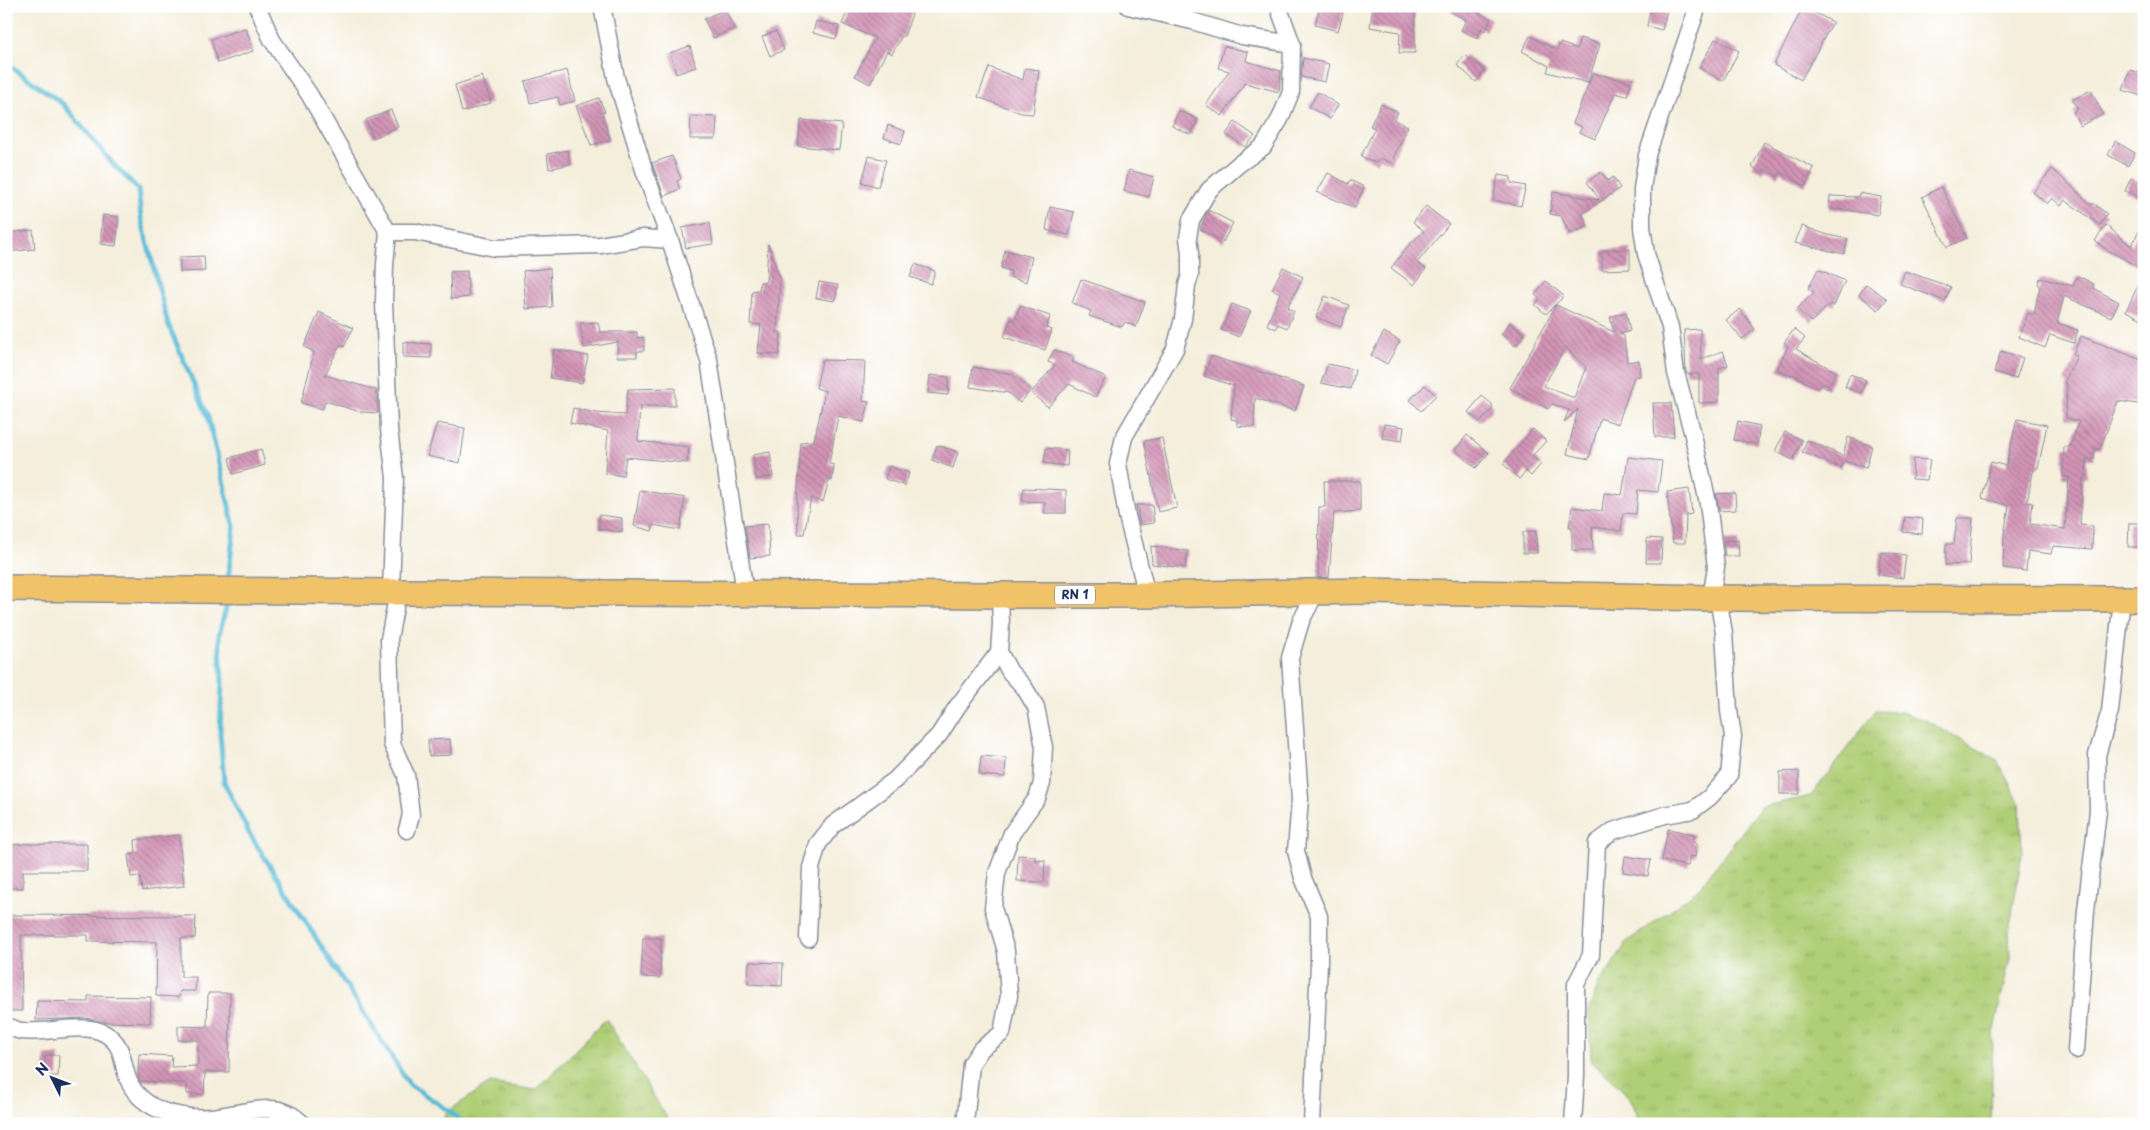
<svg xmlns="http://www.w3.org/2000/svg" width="2150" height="1130" font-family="'Playpen Sans',sans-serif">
<defs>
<pattern id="grass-tufts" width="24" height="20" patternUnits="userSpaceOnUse" patternTransform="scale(1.25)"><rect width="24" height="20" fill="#afce75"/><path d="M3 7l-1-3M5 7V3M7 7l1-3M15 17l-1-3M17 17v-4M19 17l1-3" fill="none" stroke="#96b168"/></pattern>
<pattern id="building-back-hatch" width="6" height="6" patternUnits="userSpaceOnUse" patternTransform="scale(1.25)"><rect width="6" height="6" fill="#d394b6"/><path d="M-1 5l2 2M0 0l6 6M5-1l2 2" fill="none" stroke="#aa7997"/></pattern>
</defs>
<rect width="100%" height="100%" fill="#fff"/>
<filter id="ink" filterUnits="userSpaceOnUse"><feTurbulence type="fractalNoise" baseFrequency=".02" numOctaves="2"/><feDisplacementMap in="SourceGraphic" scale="10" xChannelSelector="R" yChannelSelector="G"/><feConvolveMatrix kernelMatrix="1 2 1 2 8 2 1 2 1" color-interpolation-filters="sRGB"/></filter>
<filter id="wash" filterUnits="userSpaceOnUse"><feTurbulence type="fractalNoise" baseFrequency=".0096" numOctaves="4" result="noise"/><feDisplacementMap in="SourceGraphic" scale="20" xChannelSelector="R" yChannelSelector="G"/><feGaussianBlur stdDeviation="1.12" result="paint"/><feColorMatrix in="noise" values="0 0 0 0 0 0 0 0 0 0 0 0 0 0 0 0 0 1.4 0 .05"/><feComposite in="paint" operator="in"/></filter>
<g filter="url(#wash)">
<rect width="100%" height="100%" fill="#f4eedb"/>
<g fill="url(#grass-tufts)" stroke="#657e6a">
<path d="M1875,711L1900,712L1925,720L1997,760L2020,804L2022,854L2009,932L2010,958L1993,1034L1991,1124H1637C1642,1101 1606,1075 1591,1061L1589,1009L1599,984L1628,941L1697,891L1761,807L1811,796Z"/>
<path d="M606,1019L671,1124H441L447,1112L490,1083L536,1090Z"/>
</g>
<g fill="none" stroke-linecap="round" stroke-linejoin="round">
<g stroke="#59bbd7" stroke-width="5">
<path d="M6,59L12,67L63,104L114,165L138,189L141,218L168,324L208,417L234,527L228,580"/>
<path d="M227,604L219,635L222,680L220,733L224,782L249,833L409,1084L452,1113L463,1124"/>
</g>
</g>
<g id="blocks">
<g fill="url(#building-back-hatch)" fill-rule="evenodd">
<path d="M850,6H915L904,36H902L892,54L887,51L870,84L855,76L875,38L842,24Z"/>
<path d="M1320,6H1345L1338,31L1315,25Z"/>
<path d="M1373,6H1415V53H1399L1400,32L1370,27Z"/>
<path d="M1453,6H1465L1491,19L1485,31L1481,28L1477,38L1461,30L1466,20L1451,12Z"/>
<path d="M1651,6H1668L1662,30L1647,26Z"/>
<path d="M1803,7L1833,22L1801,80L1774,65Z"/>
<path d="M725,9L734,28L713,38L704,19Z"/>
<path d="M816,21L839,26L836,39L813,33Z"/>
<path d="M246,28L253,51L218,63L211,39Z"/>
<path d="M776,31L784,50L770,56L762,37Z"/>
<path d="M1530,36L1557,50L1560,43L1577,49L1580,38L1600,44L1588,83L1547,72L1549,66L1522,51Z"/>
<path d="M1715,39L1739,51L1723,81L1699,68Z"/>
<path d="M690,46L696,67L676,74L670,53Z"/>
<path d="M1224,46L1248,52L1246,61L1281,71L1279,92L1245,83L1222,116L1206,105L1229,71L1218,68Z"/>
<path d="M1465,55L1485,70L1476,82L1457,65Z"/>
<path d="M1303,58L1329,64L1325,82L1301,77Z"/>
<path d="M989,67L1023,80L1025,68L1039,70L1033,114L1021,113L978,97Z"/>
<path d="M567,70L575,101L560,105L558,97L530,103L525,81Z"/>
<path d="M2130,70L2144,74V97L2123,90Z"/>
<path d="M1593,73L1631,82L1627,96L1615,93L1595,139L1579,132L1582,127L1573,123Z"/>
<path d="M482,76L491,103L462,112L455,85Z"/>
<path d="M2091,90L2103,114L2080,126L2073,112L2078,109L2072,100Z"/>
<path d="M1318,92L1338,105L1330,119L1309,107Z"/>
<path d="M599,98L605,112H602L610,140L591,145L576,106Z"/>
<path d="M1381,104L1398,112L1394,120L1408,126L1391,163L1380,158L1376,163L1361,156L1375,128L1370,126Z"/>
<path d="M391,110L398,127L373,138L366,120Z"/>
<path d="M1179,111L1198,119L1191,135L1172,126Z"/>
<path d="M691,116L717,117L716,139H690Z"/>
<path d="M801,120L842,124L839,150L798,146Z"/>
<path d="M1235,122L1255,136L1245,147L1226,134Z"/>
<path d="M888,125L905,131L901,144L884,138Z"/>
<path d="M2115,141L2135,153L2128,166L2108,155Z"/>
<path d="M1764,142L1814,168L1805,186L1781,172L1778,177L1765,169L1763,173L1752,167Z"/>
<path d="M568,150L570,164L549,169L547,154Z"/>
<path d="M672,156L681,179L677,181L680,189L664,196L652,163Z"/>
<path d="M869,156L886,160L878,187L862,182Z"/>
<path d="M2052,169L2092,205L2093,203L2107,214L2100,225L2065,200L2061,206L2052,198L2047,204L2033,192Z"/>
<path d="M1129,170L1154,177L1149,197L1124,191Z"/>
<path d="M1601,172L1608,181L1613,177L1620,188L1582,214L1588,226L1570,234L1561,216L1550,214L1553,192L1600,200L1587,182Z"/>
<path d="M1328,173L1348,184L1350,180L1364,187L1355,208L1317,192Z"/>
<path d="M1498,175L1511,177V183L1526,186L1521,206L1493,200Z"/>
<path d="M2131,178L2144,184V199L2125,191Z"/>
<path d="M1941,187L1967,238L1947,247L1922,197Z"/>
<path d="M1859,193L1881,197L1878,215L1847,210L1829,209L1830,196L1858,197Z"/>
<path d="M1426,206L1449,224L1417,263L1426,269L1414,285L1391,268L1407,247L1424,231L1413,222Z"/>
<path d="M1050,207L1074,212L1069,235L1046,230Z"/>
<path d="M1208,210L1233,223L1223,242L1200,229Z"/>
<path d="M103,215L119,217L116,246L100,244Z"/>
<path d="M2144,222V256L2138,267L2106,249L2095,241L2106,225L2131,246Z"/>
<path d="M710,223L713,244L686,248L682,228Z"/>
<path d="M1802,226L1828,235L1848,239L1844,254L1795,243Z"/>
<path d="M33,230L35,249L6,252V233Z"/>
<path d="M768,244L780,278L777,332H781L779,355L758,353L761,325L750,324L752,291L759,290L760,282H766Z"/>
<path d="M1630,249V269L1602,270V250Z"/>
<path d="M1005,250L1032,257L1026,282L1010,277L1011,271L1001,268Z"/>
<path d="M204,256L205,271L180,272V257Z"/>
<path d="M915,264L935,271L931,284L910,277Z"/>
<path d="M1283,267L1303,277L1287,308L1294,311L1287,328L1278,324L1276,329L1267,325L1280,293L1272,289Z"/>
<path d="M550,268L552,307L526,309L523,271Z"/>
<path d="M1818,269L1845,281L1834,306L1830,304L1811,322L1797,309L1814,292L1808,289Z"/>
<path d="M467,271L469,297L451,299L450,272Z"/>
<path d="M1905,271L1951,287L1945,301L1900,284Z"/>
<path d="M2144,273V320L2126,311Z"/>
<path d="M2078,276L2094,284L2093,288L2119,302L2111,317L2064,296L2057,323L2078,330L2074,343L2050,335L2045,348L2019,337L2028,313L2034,315L2040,286L2038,284L2040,278L2073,286Z"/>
<path d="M1081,279L1145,302L1136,327L1125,322L1122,327L1089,316L1091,311L1072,303Z"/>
<path d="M1546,281L1564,296L1546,314L1535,305L1540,299L1535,295Z"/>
<path d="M819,282L838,285L835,301L816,298Z"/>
<path d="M1866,284L1887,299L1878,310L1859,295Z"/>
<path d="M1325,296L1349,305L1341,327L1316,317Z"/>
<path d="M1232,304L1251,311L1239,337L1221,330Z"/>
<path d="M1556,305L1614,332L1610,317L1626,312L1630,331L1620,334L1624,336L1627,362L1639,360L1640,376L1634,377L1618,424L1600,418L1589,459L1567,454L1578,409L1564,422L1569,410L1552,404L1548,409L1510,388ZM1565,347L1586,367L1574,398L1544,386Z"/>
<path d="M1020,306L1050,316L1046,328L1052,330L1045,350L1004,337L1011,319L1015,320Z"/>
<path d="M1740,309L1755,329L1742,339L1726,320Z"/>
<path d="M319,312L353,328L344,347L340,345L325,375L376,390L378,413L360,412L325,401L323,409L301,403L314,352L304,347Z"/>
<path d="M598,322L600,332H637V338L644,337V351H637V357H617L618,342L584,348L580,323Z"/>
<path d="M1510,323L1525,335L1515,346L1501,334Z"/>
<path d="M1700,329L1701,359L1723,351L1728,365L1719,368V402L1699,403V374H1687L1686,371L1684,330Z"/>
<path d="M1794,329L1805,338L1796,349L1836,372L1827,389L1821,385L1818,389L1792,374L1791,376L1777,370L1788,346L1784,343Z"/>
<path d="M1384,332L1400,341L1387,364L1371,355Z"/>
<path d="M2081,336L2144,361V405L2118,401L2100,449L2095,448L2094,459H2087L2086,478H2083L2080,525L2093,526L2092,549L2053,546L2051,554L2028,551L2026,571L2003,568L2004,534L2009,506L1982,498L1991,462L2006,466L2017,419L2047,425L2038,468H2034L2027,502L2033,503L2030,524L2065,529L2069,477H2063L2064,447H2070L2079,421L2066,418L2067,383H2064L2077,356L2073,354Z"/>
<path d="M403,342L431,344V358L403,357Z"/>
<path d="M554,349L588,356L582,383L550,378Z"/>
<path d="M1054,350L1074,358L1072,362L1106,377L1095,397L1069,384L1048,407L1031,393L1055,365L1048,362Z"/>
<path d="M2001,351L2023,358L2016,379L1994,372Z"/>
<path d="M1211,356L1304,386L1295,411L1255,398L1254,427L1237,426V420L1231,419L1234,386L1204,376Z"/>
<path d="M822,360L865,361L863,401L869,402L864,422L838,416L829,464L834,465L832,480H829L823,502L811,498L804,534H798L797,502L801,442L814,441L825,391L816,388Z"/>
<path d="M1328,364L1355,370L1351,389L1321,383Z"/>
<path d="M973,367L1012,374L1031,390L1020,403L1009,393L970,387Z"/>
<path d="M1850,374L1866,380L1861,393L1845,387Z"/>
<path d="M930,375L949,377L948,395L928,393Z"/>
<path d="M1425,385L1436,395L1421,411L1410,400Z"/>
<path d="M675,388V406H640L638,441L689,447L687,463L626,457L623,476L605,473L608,431L570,423L573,408L596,413L625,415L628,389Z"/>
<path d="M1482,396L1492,404V410L1480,422L1468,412Z"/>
<path d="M1653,403H1671L1674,437H1655Z"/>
<path d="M1738,421L1760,426L1757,444L1734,440Z"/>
<path d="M437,423L465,428L460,463L427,456Z"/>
<path d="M1384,424L1404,427L1402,441L1382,438Z"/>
<path d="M1533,429L1546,441L1532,456L1541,464L1531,476L1526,471L1519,479L1503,464Z"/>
<path d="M1785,432L1802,440L1793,460L1775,451Z"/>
<path d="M1467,435L1489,453L1476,468L1455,450Z"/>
<path d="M1848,437L1872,446L1866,468L1844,461L1841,468L1802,452L1807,440L1843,456Z"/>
<path d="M1162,438L1177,508L1158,512L1144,441Z"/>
<path d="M937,445L958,452L953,468L932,460Z"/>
<path d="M1046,448L1068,450L1067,466L1044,463Z"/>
<path d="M261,449L265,465L233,474L229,458Z"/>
<path d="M770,452L773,477L756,479L753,455Z"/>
<path d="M1628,457L1662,461L1658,492L1638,490L1636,514L1623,513L1621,531L1592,527L1593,550H1572V527H1569L1572,507L1602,511L1604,493L1622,495Z"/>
<path d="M1913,459L1930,460L1927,480L1912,479Z"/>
<path d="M889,466L909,473L905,486L885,479Z"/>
<path d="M1324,481H1360V511L1334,513L1329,577L1318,578L1319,507H1325Z"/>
<path d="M1024,488L1066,490V513H1044L1045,502L1022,501Z"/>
<path d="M1689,489L1692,514L1686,515L1685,543H1673L1667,492Z"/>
<path d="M640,490L685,498L680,530L653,525L652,531L634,526Z"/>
<path d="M1735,493L1736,510L1719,511L1716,494Z"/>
<path d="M1136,505H1152L1154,523L1140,525Z"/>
<path d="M599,515L622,518V532L599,529Z"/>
<path d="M1905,517L1923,519L1922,534L1903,532Z"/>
<path d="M1957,518H1973L1969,564L1945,565L1946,544H1954Z"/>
<path d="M2129,523H2144V547H2128Z"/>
<path d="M768,524L770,556L750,558L745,526Z"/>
<path d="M1536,531L1537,553H1523V532Z"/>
<path d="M1647,538L1662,539L1661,563H1646Z"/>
<path d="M1738,540L1739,556H1725L1723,541Z"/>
<path d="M1151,546L1188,551L1185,568L1152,564Z"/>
<path d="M1881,552L1906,555L1903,578L1878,575Z"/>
<path d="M450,739L451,755L429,756L428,740Z"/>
<path d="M981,756L1006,758L1005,777L979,775Z"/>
<path d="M1799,771V794H1780V772Z"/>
<path d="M1668,829L1694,834L1693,842L1697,843L1695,857L1690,856L1688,866L1662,861Z"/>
<path d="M179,835L184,886L142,891L140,876L131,877L128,855L136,854L135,840Z"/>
<path d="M23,844H87V871H23V888H6V845Z"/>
<path d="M1018,855L1035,856V861L1045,860L1044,882L1017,881Z"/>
<path d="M1625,856L1651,860L1648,876L1623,872Z"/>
<path d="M6,915L196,916L195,938H181V977H196L195,991H180L179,997L156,996L157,942L88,941V935H21L22,1011H6Z"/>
<path d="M643,938H661L660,978L641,977Z"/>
<path d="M749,962L783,963L782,986L748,984Z"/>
<path d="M208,993H230L229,1072H205L204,1094H187V1083L140,1081L138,1074L139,1054L172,1056L171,1067L198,1066V1040H178V1026L207,1027Z"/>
<path d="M88,996L151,997L150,1023L103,1022L86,1018L36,1020L37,1001L88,1002Z"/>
<path d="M45,1055H59L58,1076H44Z"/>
</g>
</g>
</g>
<g filter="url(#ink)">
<use href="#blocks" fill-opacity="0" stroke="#888e9c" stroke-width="1"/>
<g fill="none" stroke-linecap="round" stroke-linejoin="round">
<g stroke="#888e9c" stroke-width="19">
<g id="street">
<path d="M257,6L272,40L309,94L388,232L385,264L384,302L389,429L395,478L391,592"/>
<path d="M602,6L616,78L645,173L670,240L709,360L745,592"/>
<path d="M1128,6L1192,21L1242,36L1292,44L1291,92L1280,119L1263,147L1239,164L1209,190L1191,220L1188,238L1190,253V276L1187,285L1183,319L1175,349L1124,437L1118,464L1127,516L1147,595"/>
<path d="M1278,6L1292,44"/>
<path d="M1698,6L1647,155L1642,189V227L1646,254L1670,327L1676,373L1692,431L1708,503L1716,567L1711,598"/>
<path d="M388,232H415L495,248L600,245L643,238L670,240"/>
<path d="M398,592L389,639L392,744L406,775L411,815L407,830"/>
<path d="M808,938L811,868L818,844L833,825L895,780L939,735L957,707L999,652L1001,624L1000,595"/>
<path d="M6,1026C11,1027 16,1030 21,1031C45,1034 83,1022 104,1033C124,1044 121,1060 128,1079C135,1099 157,1112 178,1115C188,1117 201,1118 212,1117C233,1115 259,1106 280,1110C289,1112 296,1118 303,1124"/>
<path d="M2076,1050L2086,910L2098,811L2097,755L2110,711L2122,598"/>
<path d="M965,1124L971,1064L981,1049L1002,1033L1009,996L1006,951L993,908L997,873L1012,833L1037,798L1042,783L1044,747L1036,707L1024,687L1010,672L999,652"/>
<path d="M1312,1124L1319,963V916L1303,878L1296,851L1300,799L1290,658L1301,621L1316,592"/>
<path d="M1573,1124L1576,1076V984L1591,955L1597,843L1613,831L1665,815L1693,810L1710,797L1729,776L1733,736L1729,711L1724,633L1718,598"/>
</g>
</g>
<g stroke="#888e9c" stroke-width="28">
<path id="primary" d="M6,588L391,592L1000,595H1147L1367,591L1711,598L2144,599"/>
</g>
<use href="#street" stroke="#fff" stroke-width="16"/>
<use href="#primary" stroke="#f1c369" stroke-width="25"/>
</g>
</g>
<g text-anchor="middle" stroke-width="4" stroke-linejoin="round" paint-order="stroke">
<rect fill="#fff" stroke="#5f6d8e" stroke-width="1" x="1055" y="585.5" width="40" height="19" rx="4"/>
<g font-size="12" font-weight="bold" fill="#1b2f5e">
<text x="1075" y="599">RN 1</text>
</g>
</g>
<rect width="2150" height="1130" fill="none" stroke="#fff" stroke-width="25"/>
<g transform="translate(52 1078) rotate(312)" stroke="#ffffff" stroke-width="4" paint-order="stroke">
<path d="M0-4L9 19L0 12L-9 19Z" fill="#1b2f5e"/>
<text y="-8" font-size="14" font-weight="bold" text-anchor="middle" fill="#1b2f5e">N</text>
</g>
</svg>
